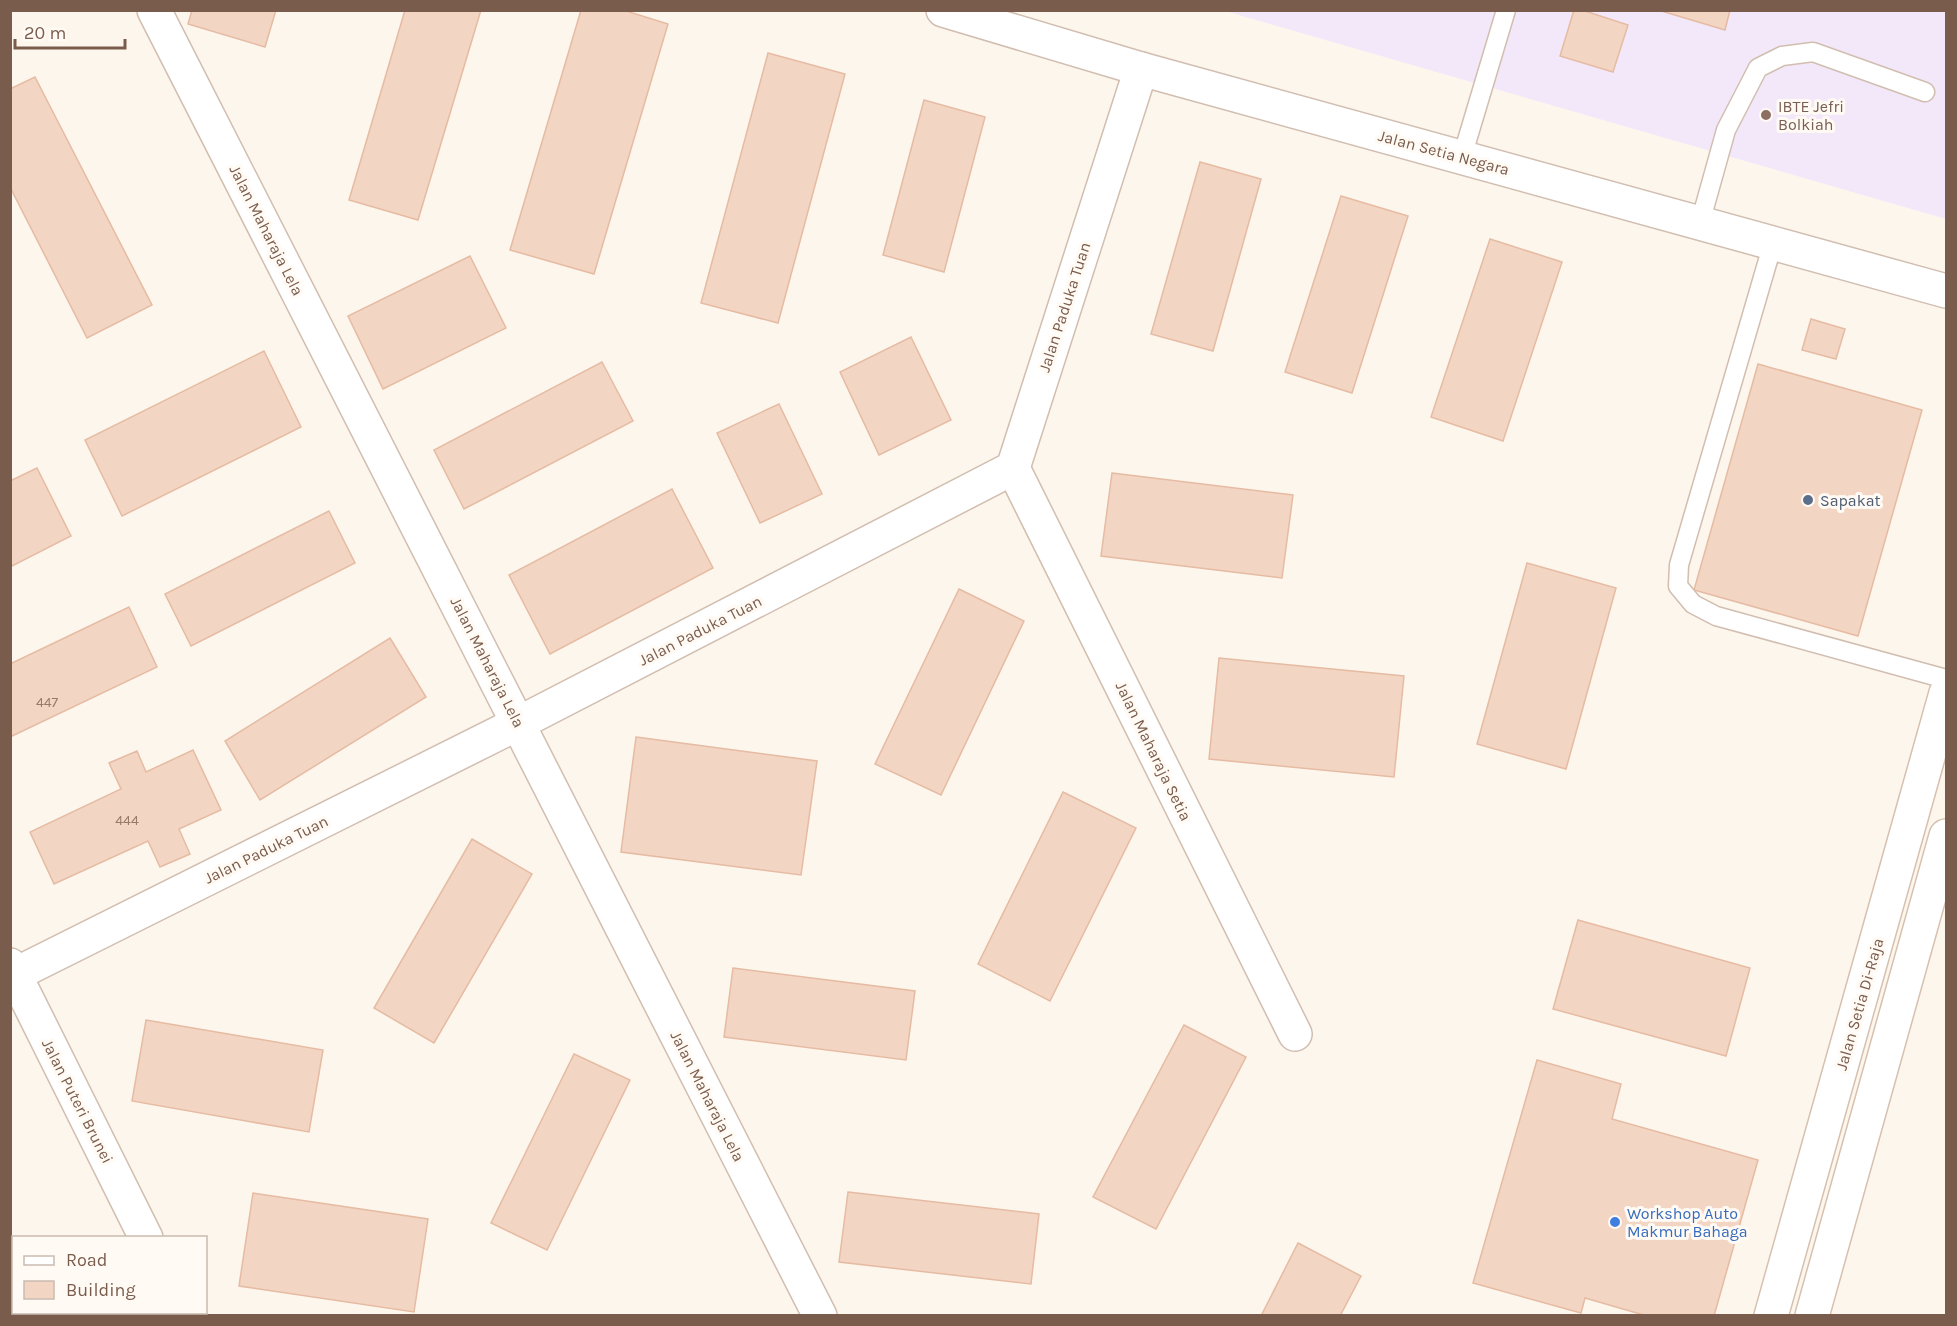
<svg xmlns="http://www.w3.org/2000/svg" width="1957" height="1326" font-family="Karla,sans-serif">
<rect width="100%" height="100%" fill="#fdf6ec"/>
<path fill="#f3e8fa" d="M1225,11H1946V219Z"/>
<g fill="#f3d5c3" stroke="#e6bba3" stroke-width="1.5">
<path d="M192,10H276L265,47L188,24Z"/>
<path d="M405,10H481L418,220L349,200Z"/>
<path d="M581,10H623L668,24L594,274L510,250Z"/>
<path d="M1574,10H1582L1628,25L1613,72L1560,56Z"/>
<path d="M1658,10H1730L1725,30Z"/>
<path d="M768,53L845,74L778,323L701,303Z"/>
<path d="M35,77L152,305L87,338L10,187V89Z"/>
<path d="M924,100L985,117L944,272L883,255Z"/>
<path d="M1200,162L1261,179L1213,351L1151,334Z"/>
<path d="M1341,196L1408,216L1352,393L1285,372Z"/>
<path d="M1490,239L1562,262L1503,441L1431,417Z"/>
<path d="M470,256L506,328L383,389L348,316Z"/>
<path d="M1811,319L1845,329L1836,359L1802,350Z"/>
<path d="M911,337L951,420L879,455L840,372Z"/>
<path d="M264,351L301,427L122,516L85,440Z"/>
<path d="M602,362L633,421L464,509L434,450Z"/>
<path d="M1758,364L1922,410L1858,636L1694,590Z"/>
<path d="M779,404L822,494L760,523L717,433Z"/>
<path d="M37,468L71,536L10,567V481Z"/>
<path d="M1112,473L1293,495L1282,578L1101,556Z"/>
<path d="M672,489L713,568L550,654L509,575Z"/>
<path d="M329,511L355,563L191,646L165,594Z"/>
<path d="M1527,563L1616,588L1566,769L1477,744Z"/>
<path d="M959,589L1024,621L941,795L875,764Z"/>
<path d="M129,607L157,667L10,737V664Z"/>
<path d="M390,638L426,697L260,800L225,741Z"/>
<path d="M1219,658L1404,676L1394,777L1209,759Z"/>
<path d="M636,737L817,761L801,875L621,852Z"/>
<path d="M193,750L221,810L179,829L190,854L160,867L148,841L54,884L30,832L121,789L109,763L137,751L146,772Z"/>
<path d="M1063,792L1136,828L1050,1001L978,964Z"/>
<path d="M472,839L532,874L434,1043L374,1008Z"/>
<path d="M1578,920L1750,968L1726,1056L1553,1009Z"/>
<path d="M733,968L915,991L906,1060L724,1037Z"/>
<path d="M146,1020L323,1050L309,1132L132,1101Z"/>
<path d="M1184,1025L1246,1057L1156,1229L1093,1197Z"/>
<path d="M574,1054L630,1080L547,1250L491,1223Z"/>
<path d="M1537,1060L1621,1084L1612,1119L1758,1160L1714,1316H1647L1585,1298L1581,1313L1473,1283Z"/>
<path d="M848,1192L1039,1214L1031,1284L839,1262Z"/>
<path d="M253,1193L428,1219L414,1312L239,1286Z"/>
<path d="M1298,1243L1361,1276L1340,1316H1261Z"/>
<path d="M71,1312H118L125,1316H70Z"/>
</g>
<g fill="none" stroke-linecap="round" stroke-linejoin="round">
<g stroke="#d1beb0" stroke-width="21">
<g id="service">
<path d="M1462,157L1506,10"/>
<path d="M1700,223L1726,130L1758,68L1782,56L1813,52L1925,92"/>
<path d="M1773,243L1679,565L1678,586L1693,604L1716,616L1946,679"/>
</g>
</g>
<g stroke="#d1beb0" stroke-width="36">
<g id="minor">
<path d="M154,10L820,1316"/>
<path d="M943,10L1141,69L1946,291"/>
<path d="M1013,468L1295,1034"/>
<path d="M10,965L146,1238"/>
<path d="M10,977L519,723L1013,468L1141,69"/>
<path d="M184,1312L185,1316"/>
</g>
</g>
<g stroke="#d6c0b0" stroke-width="36">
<g id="secondary">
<path d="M1771,1316L1946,693"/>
<path d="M1812,1316L1946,836"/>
</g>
</g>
<use href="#service" stroke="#fff" stroke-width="18"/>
<use href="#minor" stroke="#fff" stroke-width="33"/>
<use href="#secondary" stroke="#fff" stroke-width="33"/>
</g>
<circle fill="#8d6e63" stroke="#fffaf3" stroke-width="2" cx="1766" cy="115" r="6"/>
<circle fill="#5c6f8a" stroke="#fffaf3" stroke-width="2" cx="1808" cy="500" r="6"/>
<circle fill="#3f7fe0" stroke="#fffaf3" stroke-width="2" cx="1615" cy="1222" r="6"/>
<g text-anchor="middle" stroke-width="6" stroke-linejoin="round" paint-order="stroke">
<g font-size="14" fill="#987a6a">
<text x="47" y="707">447</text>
<text x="127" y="825">444</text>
</g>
<g font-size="16" fill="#785e54" stroke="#fffaf3" text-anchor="start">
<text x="1778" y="112">IBTE Jefri<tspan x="1778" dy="18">Bolkiah</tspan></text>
</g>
<g font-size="16" fill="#7a5c4d" stroke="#fffaf3">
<text transform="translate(1444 152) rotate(15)" y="6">Jalan Setia Negara</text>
<text transform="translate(267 230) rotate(63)" y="6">Jalan Maharaja Lela</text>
<text transform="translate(1064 307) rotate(-72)" y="6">Jalan Paduka Tuan</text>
<text transform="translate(700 630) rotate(-27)" y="6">Jalan Paduka Tuan</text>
<text transform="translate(488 662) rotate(63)" y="6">Jalan Maharaja Lela</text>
<text transform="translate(1154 751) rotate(64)" y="6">Jalan Maharaja Setia</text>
<text transform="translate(266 849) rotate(-26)" y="6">Jalan Paduka Tuan</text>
<text transform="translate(1859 1004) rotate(-74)" y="6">Jalan Setia Di-Raja</text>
<text transform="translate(708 1096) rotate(63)" y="6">Jalan Maharaja Lela</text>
<text transform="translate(78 1101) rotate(63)" y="6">Jalan Puteri Brunei</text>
</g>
<g font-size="16" fill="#4e5e75" stroke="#fffaf3" text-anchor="start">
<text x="1820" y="506">Sapakat</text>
</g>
<g font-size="16" fill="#366cbe" stroke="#fffaf3" text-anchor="start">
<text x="1627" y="1219">Workshop Auto<tspan x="1627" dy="18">Makmur Bahaga</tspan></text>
</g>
</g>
<rect width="1957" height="1326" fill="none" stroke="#7a5c4d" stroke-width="24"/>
<rect x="12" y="1236" width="195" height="78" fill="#fffaf3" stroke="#cabbb1" stroke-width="1.5"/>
<rect x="24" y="1256" width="30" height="9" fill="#ffffff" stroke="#cabbb1" stroke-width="1.5"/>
<text x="66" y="1266" font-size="18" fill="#7a5c4d">Road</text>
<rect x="24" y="1281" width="30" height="18" fill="#f3d5c3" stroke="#cabbb1" stroke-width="1.5"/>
<text x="66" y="1296" font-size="18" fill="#7a5c4d">Building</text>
<path d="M15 39v9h110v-9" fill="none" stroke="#7a5c4d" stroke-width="3"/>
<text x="24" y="39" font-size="18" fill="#7a5c4d" stroke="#fffaf3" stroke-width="4.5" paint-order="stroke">20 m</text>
</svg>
